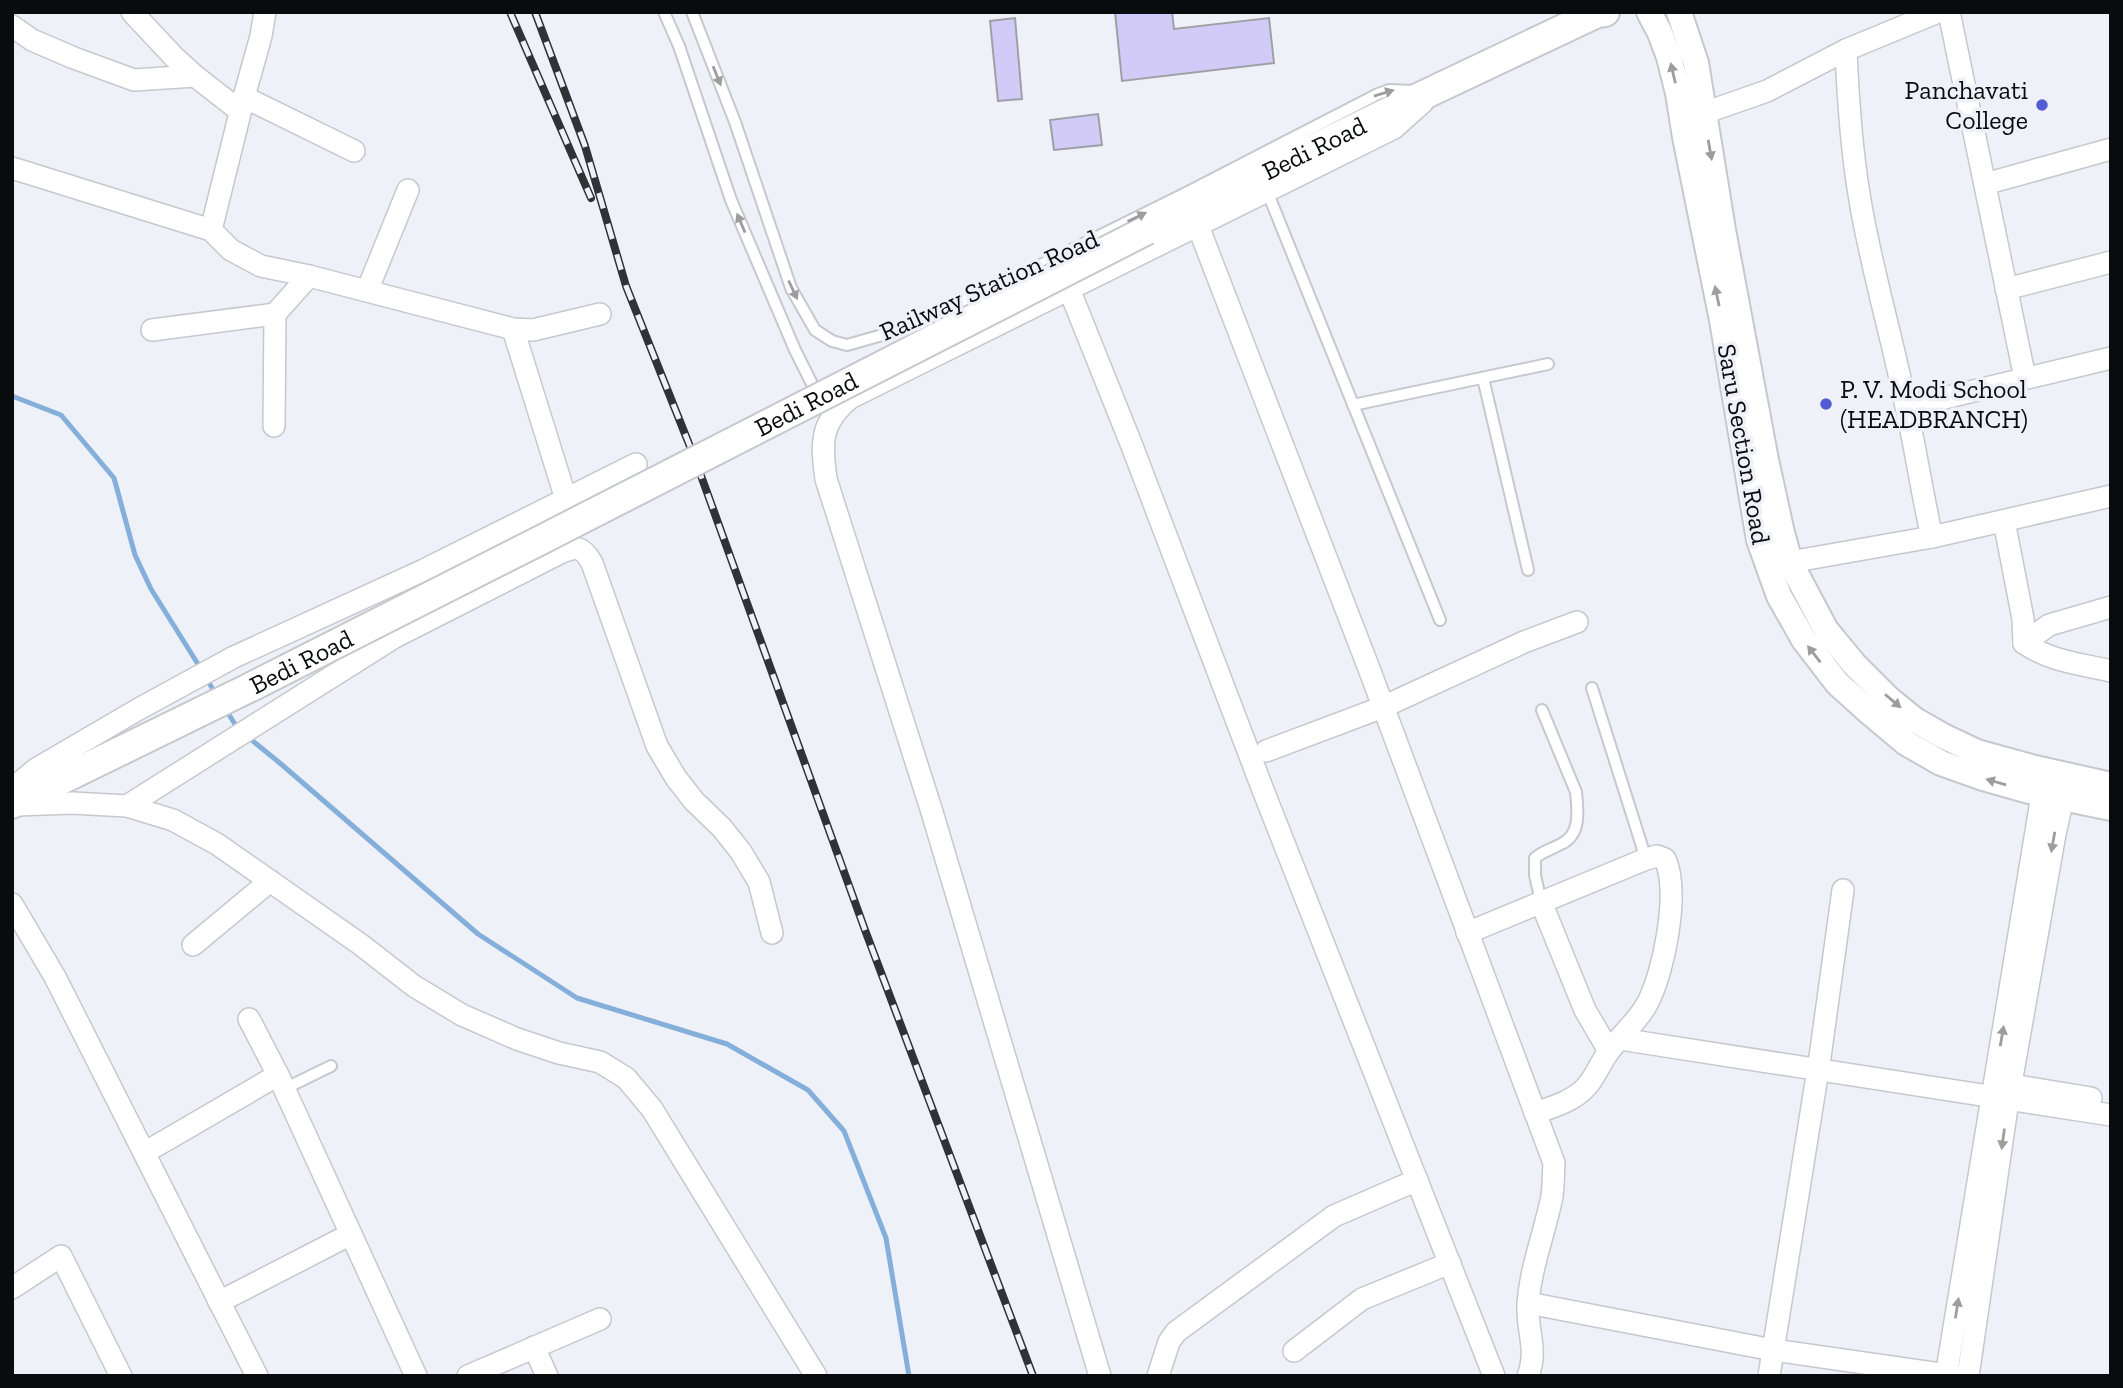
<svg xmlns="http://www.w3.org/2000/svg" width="2123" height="1388" font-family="'Zilla Slab',serif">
<rect width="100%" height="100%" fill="#eff1f8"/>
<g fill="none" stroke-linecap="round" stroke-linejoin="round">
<g stroke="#85afdb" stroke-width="5">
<path d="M12,396L61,415L114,478L135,555L151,589L201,669"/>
<path d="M206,678L217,696"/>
<path d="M226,710L238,729"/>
<path d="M248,737L281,764L478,934L577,998L727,1044L808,1090L844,1131L886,1238L909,1376"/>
</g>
</g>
<g fill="#d2cbf8" stroke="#9f9fa5" stroke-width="2">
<path d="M1115,12H1172L1174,29L1269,18L1274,63L1122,81Z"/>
<path d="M1015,18L1022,99L998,101L990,21Z"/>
<path d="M1098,114L1102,145L1054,150L1050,120Z"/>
</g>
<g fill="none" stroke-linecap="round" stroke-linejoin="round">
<g stroke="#c6c8ce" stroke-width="14">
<g id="service">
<path d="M664,12L679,46L731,200L795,350L819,398"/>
<path d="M692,12L735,122L791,288L815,330L832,341L847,345L893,332L1004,283L1186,193L1378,94L1389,90L1413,91"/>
<path d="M1267,191L1440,620"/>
<path d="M1483,378L1528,570"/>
<path d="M1353,405L1548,364"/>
<path d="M1592,688L1646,859"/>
<path d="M1541,902L1535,875V858C1543,851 1552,849 1561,844C1581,835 1578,811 1576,792L1542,710"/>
<path d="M284,1089L331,1066"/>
</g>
</g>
<g stroke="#c6c8ce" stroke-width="24">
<g id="minor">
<path d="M132,12L174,57L195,76L240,111"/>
<path d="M1949,12L2025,378"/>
<path d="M12,26L32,40L74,58L134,80L195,76"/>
<path d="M1846,50C1848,98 1851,146 1859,194C1870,265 1892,335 1906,407C1916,450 1922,494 1932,537"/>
<path d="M244,97L354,151"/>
<path d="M1704,113L1767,91L1846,50L1938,12"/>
<path d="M12,168L211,230L231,250L261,266L309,276L513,329L533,330L600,314"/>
<path d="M1985,184L2111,149"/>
<path d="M1198,226L1368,666L1554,1163C1553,1175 1554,1189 1551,1201C1544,1234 1529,1273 1528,1307C1527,1331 1538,1350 1528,1376"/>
<path d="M211,230L244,97L261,36L265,12"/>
<path d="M1069,289L1132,446L1263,790L1494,1376"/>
<path d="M2006,289L2111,262"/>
<path d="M367,291L408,190"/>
<path d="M513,329L566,499"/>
<path d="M152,330L275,314"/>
<path d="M1907,407L2111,358"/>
<path d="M274,426L275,314L309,276"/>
<path d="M2004,521L2023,619L2024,643"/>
<path d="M1790,562L1932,537L2111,496"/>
<path d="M2024,643L2049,625L2111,607"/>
<path d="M2024,643C2049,661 2081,664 2111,671"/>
<path d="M1266,751L1383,707L1524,642L1577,622"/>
<path d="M12,789L36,769L137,710L234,657L424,570L636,464"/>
<path d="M17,805L72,803L127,806L173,820L217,844L360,944L414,986L462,1015L517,1039L559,1053L600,1062L626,1078L652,1109L816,1376"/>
<path d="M127,806L393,638L560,553C577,546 582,546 592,563L657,746L676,778L694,801L722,828L741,852L759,882L772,933"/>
<path d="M1541,902L1585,1010L1609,1051"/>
<path d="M12,904L55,977L257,1376"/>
<path d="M1467,933L1646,859L1657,856L1665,859C1680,892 1664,973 1647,1004C1637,1022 1622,1034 1610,1050C1601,1061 1596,1076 1587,1086C1574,1101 1553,1107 1535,1113"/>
<path d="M193,945L270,881"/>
<path d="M249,1019L278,1075L416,1376"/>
<path d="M1620,1039L2111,1115"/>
<path d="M1999,1083L2091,1098"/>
<path d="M144,1153L278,1075"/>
<path d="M12,1288L61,1256L121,1376"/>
<path d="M219,1302L351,1234"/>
<path d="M1528,1303L1773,1350L1954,1376"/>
<path d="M534,1347L547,1376"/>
<path d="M1294,1351L1362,1299L1450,1263"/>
<path d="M468,1376L600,1319"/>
<path d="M1100,1376L932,812L826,479C821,442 820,423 850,398L1394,128L1423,102"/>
<path d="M1158,1376L1169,1342L1176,1332L1334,1216L1417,1180"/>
<path d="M1769,1376L1820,1057L1843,890"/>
<path d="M1946,1376L2045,777"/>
<path d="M1968,1376L2008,1100L2055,834L2066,784"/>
</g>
</g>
<g stroke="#c6c8ce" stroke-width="28">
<g id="tertiary">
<path d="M1649,12L1660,33L1669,57L1678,93L1685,137L1722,320L1759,540L1779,596L1804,640L1837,683L1868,711L1906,743L1941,763L1983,778L2029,791L2111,808"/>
<path d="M1679,12L1696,63L1723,230L1766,460L1782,533L1790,562L1826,630L1854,664L1889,699L1915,720L1943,736L1977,752L2035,768L2111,785"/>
</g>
</g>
<g stroke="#c6c8ce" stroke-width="32">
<g id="secondary">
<path id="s1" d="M1147,230L1390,111L1597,13L1605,12"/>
<path d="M12,804L253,686"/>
</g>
</g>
<use href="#service" stroke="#fff" stroke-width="10"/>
<use href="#minor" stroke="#fff" stroke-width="21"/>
<use href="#tertiary" stroke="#fff" stroke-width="24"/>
<use href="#secondary" stroke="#fff" stroke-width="28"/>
<g stroke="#313235" stroke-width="8">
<g id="rail">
<path d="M510,12L591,198"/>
<path d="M535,12L585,146L626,286L695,459L865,930L1033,1376"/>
</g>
</g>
<use href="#rail" stroke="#eff1f8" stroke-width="5" stroke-dasharray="16" stroke-linecap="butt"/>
<g stroke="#c6c8ce" stroke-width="32" stroke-linecap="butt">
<g id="secondary-bridge">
<path id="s2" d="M253,686C552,536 848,381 1147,230"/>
</g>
</g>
<use href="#secondary-bridge" stroke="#fff" stroke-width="28"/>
</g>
<defs><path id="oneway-solid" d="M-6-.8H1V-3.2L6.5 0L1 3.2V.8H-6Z" transform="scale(1.75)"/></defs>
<g fill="#9d9d9e">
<use href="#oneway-solid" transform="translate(1673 73) rotate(-103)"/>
<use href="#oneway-solid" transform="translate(717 76) rotate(68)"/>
<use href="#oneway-solid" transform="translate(1384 93) rotate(-17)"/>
<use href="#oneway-solid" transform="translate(1710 150) rotate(80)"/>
<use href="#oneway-solid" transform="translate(1137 217) rotate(-26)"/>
<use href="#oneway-solid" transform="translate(741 223) rotate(-113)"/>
<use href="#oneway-solid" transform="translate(793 290) rotate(65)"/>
<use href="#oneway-solid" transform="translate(1717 296) rotate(-102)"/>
<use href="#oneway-solid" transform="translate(1814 654) rotate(-128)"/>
<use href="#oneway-solid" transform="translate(1893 701) rotate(40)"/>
<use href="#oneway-solid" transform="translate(1996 782) rotate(-164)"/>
<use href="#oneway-solid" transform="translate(2053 842) rotate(100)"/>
<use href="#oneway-solid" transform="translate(2002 1036) rotate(-80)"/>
<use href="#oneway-solid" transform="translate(2003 1139) rotate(98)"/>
<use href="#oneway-solid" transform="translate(1957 1308) rotate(-81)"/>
</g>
<g fill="#535cd2" stroke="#eff1f8" stroke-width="2.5">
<circle cx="2042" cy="105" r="7"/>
<circle cx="1826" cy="404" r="7"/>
</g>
<g text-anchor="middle" stroke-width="7" stroke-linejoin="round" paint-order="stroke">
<g font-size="26" fill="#0a0b0d" stroke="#eff1f8" text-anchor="end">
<text x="2028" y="99">Panchavati<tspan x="2028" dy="30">College</tspan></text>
<text x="1840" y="398" text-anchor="start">P. V. Modi School<tspan x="1840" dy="30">(HEADBRANCH)</tspan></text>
</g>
<g font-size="26" fill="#0a0b0d" stroke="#eff1f8">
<text dy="9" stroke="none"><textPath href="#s1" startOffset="186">Bedi Road</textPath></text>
<text transform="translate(989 285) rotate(-24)" y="9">Railway Station Road</text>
<text dy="9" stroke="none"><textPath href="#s2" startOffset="621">Bedi Road</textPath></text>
<text transform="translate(1744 444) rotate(80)" y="9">Saru Section Road</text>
<text dy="9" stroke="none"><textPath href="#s2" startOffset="54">Bedi Road</textPath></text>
</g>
</g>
<rect width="2123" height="1388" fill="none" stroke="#0a0b0d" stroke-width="28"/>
</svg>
